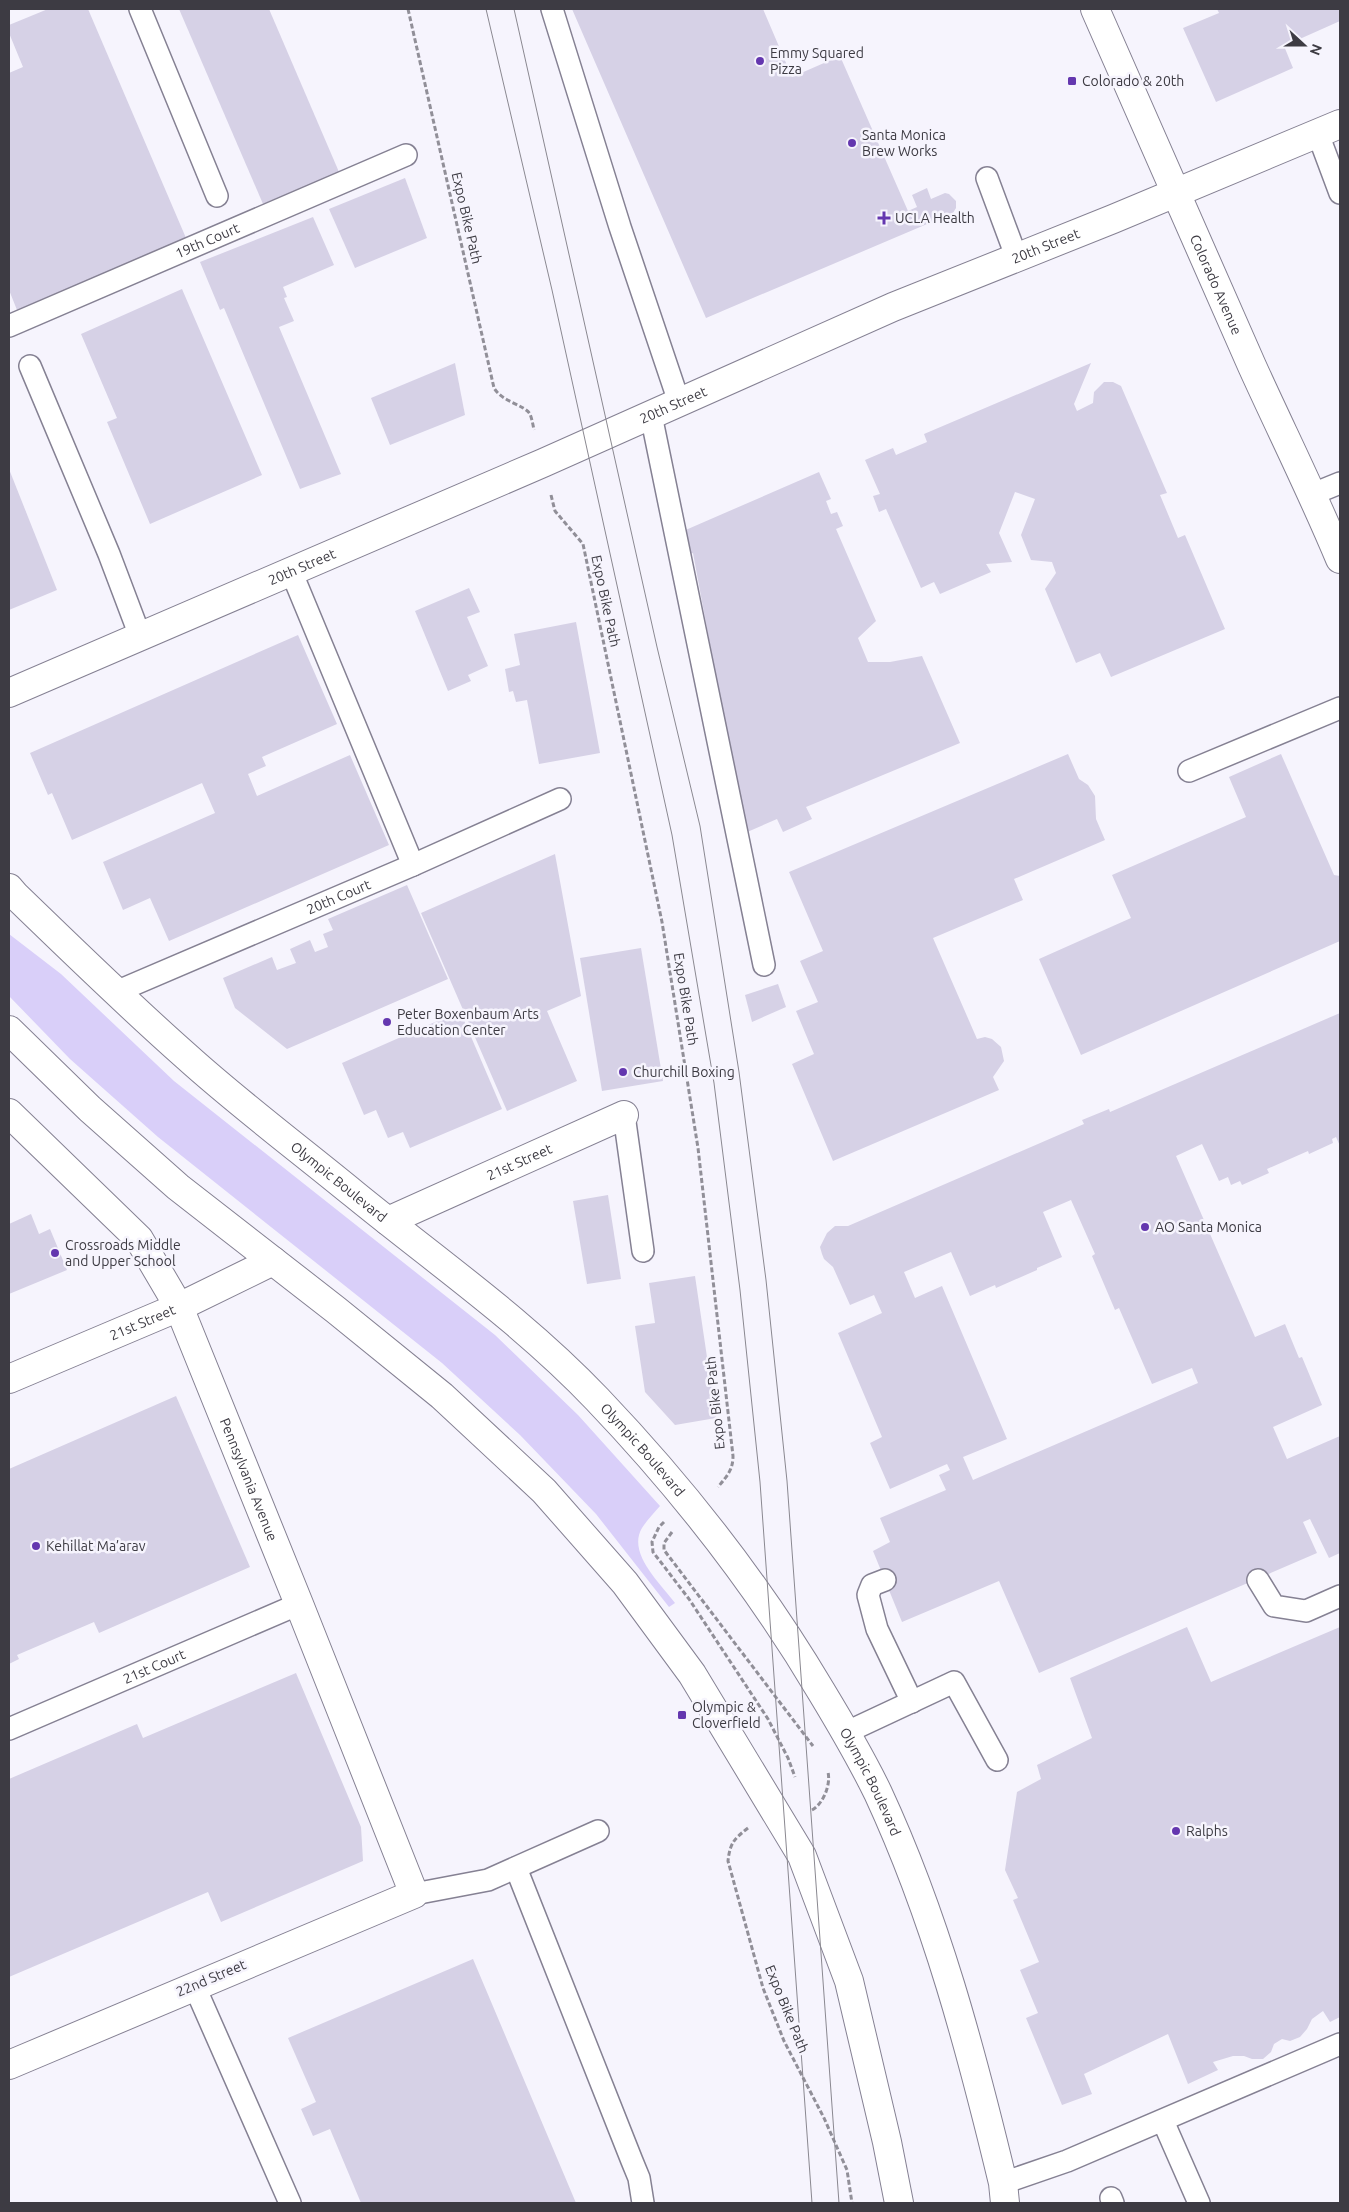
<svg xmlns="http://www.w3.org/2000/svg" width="1349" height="2212" font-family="Ubuntu,sans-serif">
<rect width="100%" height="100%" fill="#f6f4fd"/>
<path fill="#d9cff9" d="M9,934L61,974L174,1081L495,1335L578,1415L660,1506C654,1513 647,1520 642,1528C627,1553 660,1583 675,1603L669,1607L596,1514L520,1435L442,1363L158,1137L70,1059L9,996Z"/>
<g fill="#d6d1e6" fill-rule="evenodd">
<path d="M48,9H88L186,238L17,310L9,290V73L23,67L9,33V25Z"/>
<path d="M179,9H269L339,172L263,204Z"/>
<path d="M572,9H763L792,77L840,56L908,211L917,207L912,195L927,188L931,199L945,193L949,194L956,201V208L953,213L706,318Z"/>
<path d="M1217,9H1340V21L1284,46L1293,68L1216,102L1183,28L1219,13Z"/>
<path d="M405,178L427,238L355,268L329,209Z"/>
<path d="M313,217L334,265L283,287L287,297L284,298L294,321L279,327L341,474L300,489L224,308L220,310L200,262Z"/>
<path d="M182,289L262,475L150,524L107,422L117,418L81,334Z"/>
<path d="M455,363L465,415L390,445L371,398Z"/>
<path d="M1091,363L1074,404L1077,411L1093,403L1094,392L1104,382H1113L1121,386L1167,493L1160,495L1178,538L1185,535L1225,629L1111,677L1100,653L1076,663L1045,589L1056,573L1052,562L1031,560L1021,535L1035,499L1015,492L999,533L1012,562L986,564L991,572L940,594L934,582L921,588L886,509L879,512L873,496L880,494L865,460L893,448L896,455L927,442L924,434Z"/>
<path d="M9,469L57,590L9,610Z"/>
<path d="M819,472L831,499L826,501L831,514L837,512L843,526L836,529L876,621L858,638L868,662H890L922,656L960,743L806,807L812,819L783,832L777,819L745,833L693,553L686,555L681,532Z"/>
<path d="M469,588L480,612L467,617L488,666L468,675L471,681L448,691L415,611Z"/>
<path d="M576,622L600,753L539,764L527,700L516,702L513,691L509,692L505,669L520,665L514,634Z"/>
<path d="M298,635L337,724L262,757L266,766L248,774L257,796L350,755L389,845L169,941L150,898L123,910L103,862L215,813L202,783L72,840L52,793L48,795L30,753Z"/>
<path d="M1068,754L1079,779L1088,785L1095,796L1096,819L1105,840L1014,879L1023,900L933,938L977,1039L985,1037L992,1039L1001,1047L1004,1061L993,1077L999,1090L833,1161L792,1064L814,1054L796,1011L818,1002L800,961L823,951L789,872Z"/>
<path d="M1281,754L1334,875L1340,876V941L1081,1055L1039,959L1131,918L1112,875L1246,817L1229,777Z"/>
<path d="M555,854L581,996L547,1011L577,1081L507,1111L421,913Z"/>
<path d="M407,885L448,979L287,1049L235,1008L223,978L272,957L277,970L296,963L290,949L310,940L315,952L328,947L323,934L333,930L328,919Z"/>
<path d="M641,948L663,1081L602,1091L580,958Z"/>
<path d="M778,984L786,1007L752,1022L745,995Z"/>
<path d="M460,1011L502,1109L410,1148L403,1132L388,1138L376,1110L364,1115L342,1063Z"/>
<path d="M1340,1013V1146L1336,1137L1332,1139L1333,1143L1309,1154L1308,1151L1267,1169L1269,1173L1242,1185L1240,1181L1231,1185L1228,1177L1219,1181L1202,1144L1176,1156L1255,1337L1285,1324L1299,1358L1302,1357L1322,1405L1273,1427L1287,1459L1340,1436V1553L1329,1558L1310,1519L1303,1522L1317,1553L1039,1673L999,1581L902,1622L873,1551L890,1542L880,1518L946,1490L939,1475L950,1470L947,1464L890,1489L870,1443L882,1437L838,1333L882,1313L874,1295L850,1305L833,1267L824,1259L822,1254L820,1247L827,1233L835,1226H848L1084,1124L1082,1120L1109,1109L1110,1112ZM1071,1200L1095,1254L1092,1256L1115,1310L1119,1308L1152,1384L1192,1368L1198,1383L973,1480L963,1457L1007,1439L942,1286L915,1298L904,1272L951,1252L970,1296L995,1285L996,1288L1037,1270V1268L1062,1257L1043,1212Z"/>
<path d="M608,1195L621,1279L587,1284L573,1201Z"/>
<path d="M31,1214L39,1234L50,1229L67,1270L9,1294V1224Z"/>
<path d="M695,1276L716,1418L675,1425L645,1392L635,1326L655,1323L649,1283Z"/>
<path d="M176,1396L250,1567L99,1633L94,1622L17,1655L19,1659L9,1664V1469Z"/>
<path d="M1187,1627L1211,1682L1340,1627V2017L1330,2022L1323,2011L1312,2019L1307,2029L1300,2037L1290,2041L1282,2039L1274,2044L1271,2052L1263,2059H1252L1244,2056H1233L1213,2062L1218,2070L1188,2084L1168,2034L1084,2074L1092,2094L1062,2105L1026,2018L1038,2013L1020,1970L1039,1962L1013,1900L1018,1898L1005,1870L1017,1792L1041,1779L1037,1765L1092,1738L1070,1678Z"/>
<path d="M296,1673L361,1827L363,1861L221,1922L208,1892L9,1977V1779L137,1724L143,1738Z"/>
<path d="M473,1959L576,2203H361L330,2129L313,2136L301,2109L316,2102L288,2038Z"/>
</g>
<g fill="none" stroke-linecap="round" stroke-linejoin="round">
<g stroke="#858193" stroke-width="24">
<g id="lane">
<path d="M140,9L217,196"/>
<path d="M552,9L620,227L679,402"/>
<path d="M1318,134L1340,193"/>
<path d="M987,178L1016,256"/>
<path id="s1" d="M9,326L406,155"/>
<path d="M30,366L109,554L140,636"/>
<path d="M651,415L764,965"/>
<path d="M1313,494L1340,483"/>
<path d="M291,571L413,865"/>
<path d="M1189,771L1340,708"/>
<path id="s2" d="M116,992L413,865L560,799"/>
<path d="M624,1115L643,1251"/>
<path d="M885,1580L872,1585L868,1595L877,1629L912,1702"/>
<path d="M1258,1580L1274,1606L1306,1611L1340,1596"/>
<path id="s3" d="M9,1729L299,1604"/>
<path d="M845,1733L954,1682L997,1760"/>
<path d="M516,1868L632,2161L639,2178L643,2203"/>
<path d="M414,1894L488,1880L598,1831"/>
<path d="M194,1985L290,2203"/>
<path d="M1163,2121L1199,2203"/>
<path d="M1003,2183L1067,2161L1340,2044"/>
<path d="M1111,2198L1113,2203"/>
</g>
</g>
<g stroke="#858193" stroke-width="30">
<g id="street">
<path id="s4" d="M9,1113L139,1239L179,1307L299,1604L414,1894L9,2065"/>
<path id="s5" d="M388,1221L624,1115"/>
<path id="s6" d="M9,1379L179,1307L273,1261"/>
</g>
</g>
<g stroke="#858193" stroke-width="30">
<g id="secondary">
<path id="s7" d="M1095,9C1147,128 1199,247 1252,366C1281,430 1313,494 1340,559"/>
<path id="s8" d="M9,693L543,463L893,307L1113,219L1340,124"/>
</g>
</g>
<g stroke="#858193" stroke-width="30">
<g id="primary">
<path id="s9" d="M9,888L15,895C71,949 127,1004 186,1056C239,1104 298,1148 354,1194C436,1261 524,1322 597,1399C682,1488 758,1585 821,1691C841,1724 861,1758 878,1793C936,1918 971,2050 1003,2183L1005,2203"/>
<path d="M9,1030L90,1109L178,1187L336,1310L442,1396L544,1491L625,1583L692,1674L802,1856L849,1981L887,2142L899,2203"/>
</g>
</g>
<g stroke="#918f98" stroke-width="3" stroke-dasharray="5 2.5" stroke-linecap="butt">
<path d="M408,9L494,388C502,402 525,405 530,414C532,419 533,425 534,430"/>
<path d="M551,495L555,511L583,544L662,922L698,1148L733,1456C733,1470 727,1476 718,1487"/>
<path d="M664,1522L659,1527L652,1542L653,1552L689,1599L768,1719L788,1758L795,1777"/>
<path d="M672,1532L664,1543V1550L813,1746"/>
<path d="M812,1810C823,1804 831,1785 828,1772"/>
<path d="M748,1828C734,1839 730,1843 728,1861L763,1988L784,2041L824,2118L847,2170L852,2203"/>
</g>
<use href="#lane" stroke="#fff" stroke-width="21"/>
<use href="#street" stroke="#fff" stroke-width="28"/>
<use href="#secondary" stroke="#fff" stroke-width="28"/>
<use href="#primary" stroke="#fff" stroke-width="28"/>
<g stroke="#8a8890" stroke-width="1">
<path d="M486,9L552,290L672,835L714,1083L740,1290L760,1482L812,2203"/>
<path d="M514,9L657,647L700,826L739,1072L766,1280L787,1481L839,2203"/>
</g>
</g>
<g fill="#6437af" stroke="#f6f4fd" stroke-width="2">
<circle cx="760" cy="61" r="5"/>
<rect x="1067" y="76" width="10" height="10" rx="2.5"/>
<circle cx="852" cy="143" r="5"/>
<path d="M881.5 210.5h5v5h5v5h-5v5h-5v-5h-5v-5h5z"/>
<circle cx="387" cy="1022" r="5"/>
<circle cx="623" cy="1072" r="5"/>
<circle cx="1145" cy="1227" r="5"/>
<circle cx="55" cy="1253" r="5"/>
<circle cx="36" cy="1546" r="5"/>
<rect x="677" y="1710" width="10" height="10" rx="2.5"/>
<circle cx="1176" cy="1831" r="5"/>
</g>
<g text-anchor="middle" stroke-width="5" stroke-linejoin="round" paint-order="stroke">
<g font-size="14" fill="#3d3b43" stroke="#f6f4fd" text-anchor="start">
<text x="770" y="58">Emmy Squared<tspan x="770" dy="16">Pizza</tspan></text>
<text x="1082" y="86">Colorado &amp; 20th</text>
<text x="862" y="140">Santa Monica<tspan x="862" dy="16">Brew Works</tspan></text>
<text x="895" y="223">UCLA Health</text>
<text x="397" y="1019">Peter Boxenbaum Arts<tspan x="397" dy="16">Education Center</tspan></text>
<text x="633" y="1077">Churchill Boxing</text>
<text x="1155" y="1232">AO Santa Monica</text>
<text x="65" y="1250">Crossroads Middle<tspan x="65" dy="16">and Upper School</tspan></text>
<text x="46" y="1551">Kehillat Ma’arav</text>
<text x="692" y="1712">Olympic &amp;<tspan x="692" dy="16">Cloverfield</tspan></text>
<text x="1186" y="1836">Ralphs</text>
</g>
<g font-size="14" fill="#3d3b43" stroke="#f6f4fd">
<text transform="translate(467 218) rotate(77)" y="5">Expo Bike Path</text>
<text dy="5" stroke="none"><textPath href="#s1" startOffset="216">19th Court</textPath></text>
<text dy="5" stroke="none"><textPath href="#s8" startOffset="1129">20th Street</textPath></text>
<text dy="5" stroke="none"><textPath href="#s7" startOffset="301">Colorado Avenue</textPath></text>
<text dy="5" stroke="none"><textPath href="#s8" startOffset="724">20th Street</textPath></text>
<text dy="5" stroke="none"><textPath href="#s8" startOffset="319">20th Street</textPath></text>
<text transform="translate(606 601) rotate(78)" y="5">Expo Bike Path</text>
<text dy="5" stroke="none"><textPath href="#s2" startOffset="242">20th Court</textPath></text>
<text transform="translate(686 999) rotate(81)" y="5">Expo Bike Path</text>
<text dy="5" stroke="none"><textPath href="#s5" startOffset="144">21st Street</textPath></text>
<text dy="5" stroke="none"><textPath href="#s9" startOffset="442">Olympic Boulevard</textPath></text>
<text dy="5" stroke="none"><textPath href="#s6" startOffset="145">21st Street</textPath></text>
<text transform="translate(715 1403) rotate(-96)" y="5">Expo Bike Path</text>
<text dy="5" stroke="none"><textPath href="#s9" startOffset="848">Olympic Boulevard</textPath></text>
<text dy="5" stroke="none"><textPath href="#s4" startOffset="446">Pennsylvania Avenue</textPath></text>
<text dy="5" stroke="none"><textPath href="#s3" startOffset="158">21st Court</textPath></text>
<text dy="5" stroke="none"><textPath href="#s9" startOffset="1252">Olympic Boulevard</textPath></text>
<text transform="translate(211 1978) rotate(-23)" y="5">22nd Street</text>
<text transform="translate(787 2009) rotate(68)" y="5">Expo Bike Path</text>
</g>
</g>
<rect width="1349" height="2212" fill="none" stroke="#3d3b43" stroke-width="20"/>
<g transform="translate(1304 45) rotate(111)" stroke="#f6f4fd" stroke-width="4" paint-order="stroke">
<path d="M0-4L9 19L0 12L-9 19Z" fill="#3d3b43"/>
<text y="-8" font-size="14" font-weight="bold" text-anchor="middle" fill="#3d3b43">N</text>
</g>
</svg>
